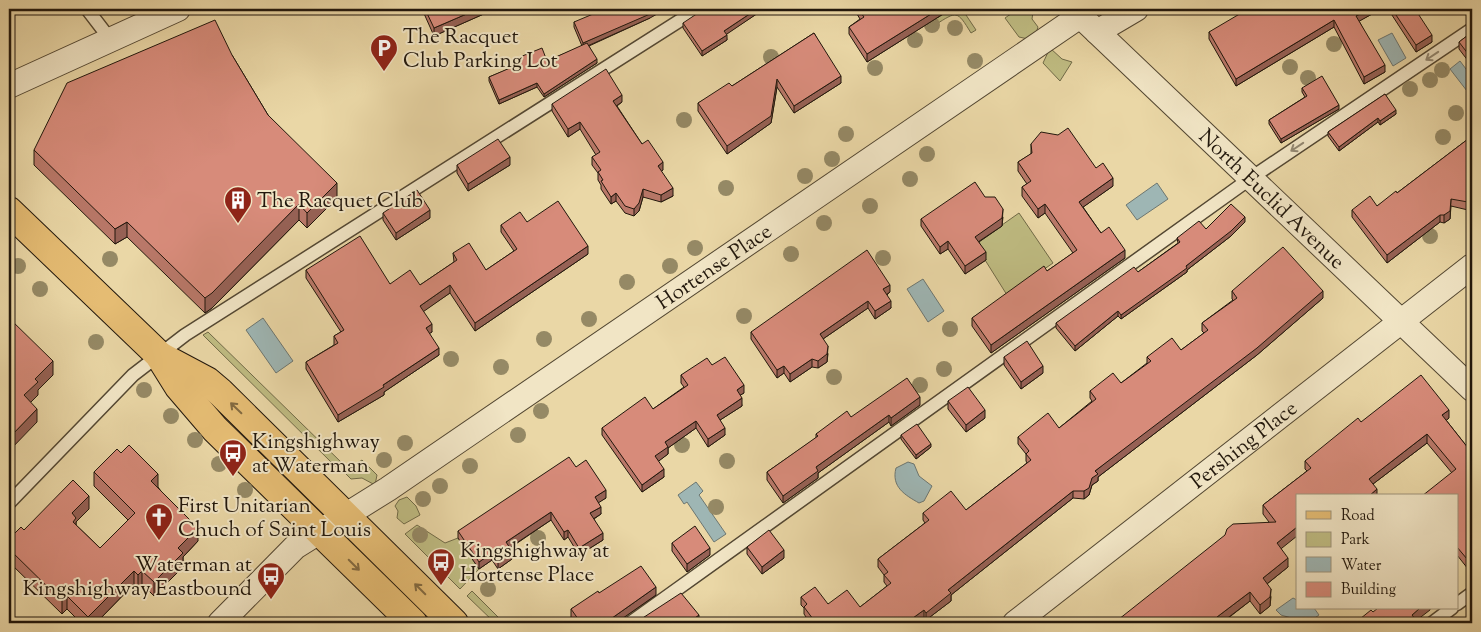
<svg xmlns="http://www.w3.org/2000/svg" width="1481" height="632" font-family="'Sorts Mill Goudy',serif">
<rect width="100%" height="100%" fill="#ead7a6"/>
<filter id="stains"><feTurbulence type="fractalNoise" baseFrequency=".004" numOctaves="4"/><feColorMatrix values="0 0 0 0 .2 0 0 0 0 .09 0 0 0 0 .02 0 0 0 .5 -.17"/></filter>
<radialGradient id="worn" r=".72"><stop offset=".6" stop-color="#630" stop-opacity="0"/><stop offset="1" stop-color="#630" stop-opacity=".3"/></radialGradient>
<g fill="#bfbc82" stroke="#706a47">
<path d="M952,9H962L976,30L971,33C957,10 957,11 935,25L932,21Z"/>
<path d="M1018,9H1029L1033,12L1032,19L1038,27L1036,33L1028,39L1019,37L1005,18Z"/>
<path d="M1050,48L1062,59L1072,62L1060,81L1043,63Z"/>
<path d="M1019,213L1053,263L1007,295L975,244Z"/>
<path d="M208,332L343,464L338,469L203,335Z"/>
<path d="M362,460L377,475L375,485L362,478L351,479L344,472Z"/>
<path d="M407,497L416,506L420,515L404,524L397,518L398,511L395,506L399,500Z"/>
<path d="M417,525L445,543L458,538L479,569L460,589L405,534Z"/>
<path d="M472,591L504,623H495L467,596Z"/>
</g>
<g fill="#9eb6b4" stroke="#6c7671">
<path d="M1392,33L1406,58L1393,66L1378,40Z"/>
<path d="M1460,61L1472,77V87L1467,91L1450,69Z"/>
<path d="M1157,183L1168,199L1137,220L1126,205Z"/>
<path d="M923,279L944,311L928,322L907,289Z"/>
<path d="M263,318L293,361L276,373L246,330Z"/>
<path d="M908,462L914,464L919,476L932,486L924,501L919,503C905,495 891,487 896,468Z"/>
<path d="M696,482L703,491L699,495L726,534L714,542L687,502L684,504L678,495Z"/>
<path d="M1293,598L1297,600V608H1314L1319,615L1308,623L1281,615L1276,610Z"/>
</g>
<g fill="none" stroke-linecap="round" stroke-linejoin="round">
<g stroke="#534732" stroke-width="15">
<g id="service">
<path d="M87,9L110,39"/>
<path d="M9,503L133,375L185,335L698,9"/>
<path d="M1457,604L1472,593"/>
<path d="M630,623L1251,178L1472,29"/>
<path d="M1432,623L1452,608"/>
</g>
</g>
<g stroke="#534732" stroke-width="26">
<g id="minor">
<path id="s1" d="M1073,9L1472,389"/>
<path d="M1097,32L1136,9"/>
<path d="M9,86L178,9"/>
<path id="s2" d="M220,623L295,547L388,489L1080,16"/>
<path id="s3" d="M1015,623L1472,266"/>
</g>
</g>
<g stroke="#21170c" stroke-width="30">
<g id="primary">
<path d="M9,211L159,355L179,387L215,429L413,623"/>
<path d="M160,356L207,381L220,392L454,623"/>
</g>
</g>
<use href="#service" stroke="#f1e5c5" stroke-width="12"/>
<use href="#minor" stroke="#f1e5c5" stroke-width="24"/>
<use href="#primary" stroke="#e5bc73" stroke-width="28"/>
</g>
<g fill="#958965">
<circle cx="932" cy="25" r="8"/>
<circle cx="955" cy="28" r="8"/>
<circle cx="915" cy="40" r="8"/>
<circle cx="1334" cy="44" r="8"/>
<circle cx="771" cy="57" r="8"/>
<circle cx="975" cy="61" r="8"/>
<circle cx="1290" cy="67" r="8"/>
<circle cx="875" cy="68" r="8"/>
<circle cx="1442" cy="70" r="8"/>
<circle cx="1308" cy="78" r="8"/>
<circle cx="1430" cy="80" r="8"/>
<circle cx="1410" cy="89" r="8"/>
<circle cx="1456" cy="113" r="8"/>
<circle cx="684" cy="120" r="8"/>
<circle cx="846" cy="134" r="8"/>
<circle cx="1443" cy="137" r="8"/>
<circle cx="927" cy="154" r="8"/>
<circle cx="832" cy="159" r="8"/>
<circle cx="805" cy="176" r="8"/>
<circle cx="910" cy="179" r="8"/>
<circle cx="726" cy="188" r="8"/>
<circle cx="870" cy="206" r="8"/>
<circle cx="824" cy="223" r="8"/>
<circle cx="1430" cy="236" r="8"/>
<circle cx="695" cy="248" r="8"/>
<circle cx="791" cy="254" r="8"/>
<circle cx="883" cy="258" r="8"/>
<circle cx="110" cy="259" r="8"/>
<circle cx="18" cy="266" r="8"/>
<circle cx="670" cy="266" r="8"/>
<circle cx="627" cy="282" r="8"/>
<circle cx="40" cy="289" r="8"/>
<circle cx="744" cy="316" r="8"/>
<circle cx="589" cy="319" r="8"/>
<circle cx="950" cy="329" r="8"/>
<circle cx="544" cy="339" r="8"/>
<circle cx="96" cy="342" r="8"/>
<circle cx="451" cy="359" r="8"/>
<circle cx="501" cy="367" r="8"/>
<circle cx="944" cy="369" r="8"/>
<circle cx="834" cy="377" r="8"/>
<circle cx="920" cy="385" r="8"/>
<circle cx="144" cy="390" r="8"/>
<circle cx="541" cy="411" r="8"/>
<circle cx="171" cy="416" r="8"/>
<circle cx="518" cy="435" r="8"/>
<circle cx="195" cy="440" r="8"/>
<circle cx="405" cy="443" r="8"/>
<circle cx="682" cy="445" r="8"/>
<circle cx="384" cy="460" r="8"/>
<circle cx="727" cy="461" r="8"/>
<circle cx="219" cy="464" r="8"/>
<circle cx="470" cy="466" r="8"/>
<circle cx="440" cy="486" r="8"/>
<circle cx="245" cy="490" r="8"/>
<circle cx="423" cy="499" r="8"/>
<circle cx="716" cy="507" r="8"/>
<circle cx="420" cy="535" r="8"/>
<circle cx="538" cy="538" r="8"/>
<circle cx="488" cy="589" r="8"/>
</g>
<g fill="#b97869" stroke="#21170c">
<path d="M422,9H495L434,36Z"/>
<path d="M670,9H684L674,15Z"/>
<path d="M764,9L726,34L727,40L702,56L683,28V23Z"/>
<path d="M854,9H951L867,62L849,34V27L860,19Z"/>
<path d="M1381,9L1359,21L1385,72L1364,84L1334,27L1236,86L1209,39V32Z"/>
<path d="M1388,9H1415L1432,42L1416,52Z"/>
<path d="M650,18L589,46L597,63L544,97L537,87L499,104L489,81V77L516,66L515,63V59L547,61L582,46L574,27V22Z"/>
<path d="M1472,32V66L1459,49V42Z"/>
<path d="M814,33L841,83L794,113L777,87L771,123L727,154L698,111V103L732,86Z"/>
<path d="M232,55L268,115L337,198L307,228L299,220L212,308L205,313L127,237L115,244L34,165V150Z"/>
<path d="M1302,88L1339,109L1281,143L1269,124V120L1305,97L1302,92Z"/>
<path d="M1385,94L1396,114L1380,125L1378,122L1339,151L1328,136V132Z"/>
<path d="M622,102L617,106L642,144L663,170L661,171L673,196L661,202L643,197L639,211L634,216L625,213L616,201L611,204L601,189V185L598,180V173L592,165V157L596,155L580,129L568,137L552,111V104Z"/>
<path d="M1472,136V201L1469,203L1468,210L1451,206L1450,219L1444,223L1440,222L1387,263L1352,217V210L1377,206L1397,193Z"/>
<path d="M1031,144L1096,168L1113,186L1083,207L1101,233L1125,258L991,353L972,326V318L1047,271L1073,253L1045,213L1038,218L1022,196V187L1027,184L1018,171V162L1031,154Z"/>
<path d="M457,165H510L468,191L457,173Z"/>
<path d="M985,197L1003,217L1002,226L979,242L986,260L965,274L948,249L940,254L921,226V219Z"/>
<path d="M383,213L430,218L396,240L383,220Z"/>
<path d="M527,222L588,254L475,331L450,293L423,311L432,332L429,333L439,355L384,392V395L338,422L306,369V362L334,345V336L341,332L306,278V270L390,284L420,285L454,262L453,253L486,270L514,251L501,232V225Z"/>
<path d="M1245,222L1231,236L1187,270V272L1121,319L1118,316L1075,351L1056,328V323L1138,272L1178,243L1177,238L1206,229Z"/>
<path d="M1232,291L1323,298L1257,355L1098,477V481L1092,485L1089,495L1084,499L1073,498L951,595V601L926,620L924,618L916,623H810L804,614V608L801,605V597L828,604L860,607L887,586L884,582V575L878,567V559L925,523L923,520V513L966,510L1027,463L1026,461V454L1018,444V437L1059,428L1092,401L1090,398V391L1121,383L1147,363V357L1181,350L1204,333L1202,331V323L1233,300L1232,299Z"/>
<path d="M890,292L887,295L891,308L875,319L868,308L823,339L828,354L827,362L818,368L812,367L790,382L784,373L777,378L751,339V332Z"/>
<path d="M1004,357L1043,373L1021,389L1004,365Z"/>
<path d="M712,365L744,393L740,395L742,406L720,420L725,435L708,447L696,428L668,448V454L658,461L664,477L642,492L602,435V428L653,409L684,387L681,383V375Z"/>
<path d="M948,401L985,418L966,432L948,409Z"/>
<path d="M920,405L891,426L889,422L818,473V478L783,503L767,480V472L816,438V434L851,417Z"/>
<path d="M1449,418L1446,420L1472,453V574L1457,555V496L1452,473L1427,443L1373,484L1377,496H1297L1281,549L1288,567L1267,584L1271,597L1270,606L1260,614L1250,601L1222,623H1114L1269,522L1263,514V505L1307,471L1305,469V461L1361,422Z"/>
<path d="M901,435L931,447L916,459L901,439Z"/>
<path d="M94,472L158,487L198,541L183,557V567L154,596L142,584L138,588L134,584L96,623H81L67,609L62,614L9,562V539L24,530L89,509L76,522V525L100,548L128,520L94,486Z"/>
<path d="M606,498L598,502L601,514L594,519L603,540L579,555L568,537L564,540L551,520L510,548L512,559L498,569L492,560L479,569L458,538V531Z"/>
<path d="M672,543L710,555L687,572L672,551Z"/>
<path d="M747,547L784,558L762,574L747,554Z"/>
<path d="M599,593L656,595L616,623H575L571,617V609Z"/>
</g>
<g fill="#966155" stroke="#21170c">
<path d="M478,9H495L434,36V28Z"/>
<path d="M658,9H666L650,18L583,48V43Z"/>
<path d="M676,9H684L674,15V10Z"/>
<path d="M757,9H764L724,36V31Z"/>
<path d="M939,9H951L867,62V54Z"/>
<path d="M1369,9H1381L1356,23V16Z"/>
<path d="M1334,20V27L1236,86V79Z"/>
<path d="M727,35V40L702,56V51Z"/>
<path d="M1432,35V42L1416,52V45Z"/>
<path d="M597,59V63L544,97V94Z"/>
<path d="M1385,65V72L1364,84V77Z"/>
<path d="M841,76V83L794,113V106Z"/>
<path d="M777,79V87L771,123L727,154V146Z"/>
<path d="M537,83V87L499,104V100Z"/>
<path d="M622,95V102L613,108V101Z"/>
<path d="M1339,105V109L1281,143V139Z"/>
<path d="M1396,110V114L1380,125V121Z"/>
<path d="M1378,118V122L1339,151V147Z"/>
<path d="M580,122V129L568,137V129Z"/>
<path d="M510,157V165L468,191V184Z"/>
<path d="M663,162V170L658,174V166Z"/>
<path d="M1113,178V186L1079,210V202Z"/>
<path d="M337,183V198L307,228V213Z"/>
<path d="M673,188V196L661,202V195Z"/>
<path d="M643,189V197L639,211L634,216V209Z"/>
<path d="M616,193V201L611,204V197Z"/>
<path d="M1472,194V201L1469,203L1468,210L1469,196Z"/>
<path d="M1451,199L1450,219L1444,223V215Z"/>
<path d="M299,204V220L212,308L205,313V298Z"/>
<path d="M1045,204V213L1038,218V209Z"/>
<path d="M1003,209L1002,226L975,244V237Z"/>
<path d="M430,210V218L396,240V233Z"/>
<path d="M1440,215V222L1387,263V255Z"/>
<path d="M1245,217V222L1231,236L1187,270V272L1121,319V315L1186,266Z"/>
<path d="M127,222V237L115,244V229Z"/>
<path d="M948,241V249L940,254V247Z"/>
<path d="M588,246V254L475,331V323Z"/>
<path d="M1125,250V258L991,353V345Z"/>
<path d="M986,252V260L965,274V266Z"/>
<path d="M450,285V293L420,314V306Z"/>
<path d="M890,285V292L883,297V289Z"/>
<path d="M1323,291V298L1257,355L1098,477V481L1092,485L1089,495L1084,499V491L1095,471Z"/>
<path d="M868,301V308L820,341V334Z"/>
<path d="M891,301V308L875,319V311Z"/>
<path d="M1118,311V316L1075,351V346Z"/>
<path d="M432,324V332L426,336V328Z"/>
<path d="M828,346L827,362L818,368V361Z"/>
<path d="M439,348V355L384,392V395L338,422V415Z"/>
<path d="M812,359V367L790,382V374Z"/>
<path d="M53,361V375L38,390V395L24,409V395L35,379Z"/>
<path d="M784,366V373L777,378V370Z"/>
<path d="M1043,366V373L1021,389V382Z"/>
<path d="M744,385V393L737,397V390Z"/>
<path d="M920,397V405L891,426V418Z"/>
<path d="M742,398V406L717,422V415Z"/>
<path d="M37,409V422L9,451V438Z"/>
<path d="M985,410V418L966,432V425Z"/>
<path d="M1449,410V418L1442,424V415Z"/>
<path d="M889,415V422L818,473V478L783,503V496L816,467Z"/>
<path d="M696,421V428L668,448V454L655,464V456L665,442Z"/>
<path d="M725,428V435L708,447V439Z"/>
<path d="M1427,434V443L1369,487V479Z"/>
<path d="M931,444V447L916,459V455Z"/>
<path d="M664,469V477L642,492V485Z"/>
<path d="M158,474V487L151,495V481Z"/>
<path d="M1377,489V496H1369Z"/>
<path d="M606,490V498L595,505V497Z"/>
<path d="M1073,491V498L951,595V601L926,620V613L948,590Z"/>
<path d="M89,496V509L76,522V532L73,535L72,513Z"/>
<path d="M601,507V514L590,521V513Z"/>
<path d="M551,512V520L506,550V542Z"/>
<path d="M1297,527V536L1277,552V543Z"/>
<path d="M198,528V541L183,557V567L154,596V582L178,548Z"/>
<path d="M568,530V537L564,540V532Z"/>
<path d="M603,533V540L579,555V548Z"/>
<path d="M710,548V555L687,572V564Z"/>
<path d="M784,550V558L762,574V567Z"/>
<path d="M512,551V559L498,569V561Z"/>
<path d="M492,553V560L479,569V562Z"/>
<path d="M1288,558V567L1263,587V578Z"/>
<path d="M134,571V584L96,623H88V617Z"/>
<path d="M142,571V584L138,588V575Z"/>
<path d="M656,587V595L616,623H605Z"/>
<path d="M1271,589L1270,606L1260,614V605Z"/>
<path d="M1250,592V601L1221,623L1217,617Z"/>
<path d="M67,596V609L62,614V601Z"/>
<path d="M1420,608H1430V610L1413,623L1412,615Z"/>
<path d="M924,610V618L916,623H906Z"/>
<path d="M699,615V622L696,623H688Z"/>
</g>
<g fill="#d78b7a" stroke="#21170c">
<path d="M425,9H478L434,28Z"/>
<path d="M605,9H658L650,14L583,43L574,22Z"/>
<path d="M704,9H757L724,31L727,35L702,51L683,23Z"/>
<path d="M858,9H939L867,54L849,27L864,17Z"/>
<path d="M1248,9H1369L1356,16L1385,65L1364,77L1334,20L1236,79L1209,32Z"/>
<path d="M1392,9H1415L1432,35L1416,45Z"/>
<path d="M215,20L232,55L268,115L337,183L307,213L299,204L212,293L205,298L127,222L115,229L34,150L67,83Z"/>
<path d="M1472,32V59L1459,42Z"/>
<path d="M814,33L841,76L794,106L777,79L771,116L727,146L698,103L729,83L732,86Z"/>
<path d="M587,43L597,59L544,94L537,83L499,100L489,77L517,65L515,59L542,48L547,61Z"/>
<path d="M606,69L622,95L613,101L642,144L648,140L663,162L658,166L673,188L661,195L643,189L639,203L634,209L625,206L616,193L611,197L601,181L603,180L598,172L601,170L592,157L600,152L580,122L568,129L552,104Z"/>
<path d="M1322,76L1339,105L1281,139L1269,120L1307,96L1302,88Z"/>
<path d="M1385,94L1396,110L1380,121L1378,118L1339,147L1328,132Z"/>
<path d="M1068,128L1096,168L1103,163L1113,178L1079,202L1101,233L1109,227L1125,250L991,345L972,318L1044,266L1047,271L1077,250L1045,204L1038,209L1022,187L1031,181L1018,162L1032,153L1031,144L1041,132L1058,135Z"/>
<path d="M1472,136V194L1469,196L1468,202L1451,199L1450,211L1444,215H1440L1387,255L1352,210L1370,196L1377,206L1396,191L1397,193Z"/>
<path d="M498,139L510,157L468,184L457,165Z"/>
<path d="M975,182L985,197H995L1003,209L1002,218L975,237L986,252L965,266L948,241L940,247L921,219Z"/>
<path d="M417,190L430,210L396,233L383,213Z"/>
<path d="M558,201L588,246L475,323L450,285L420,306L432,324L426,328L439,348L383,385L384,387L338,415L306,362L338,343L334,336L344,330L306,270L360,236L390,284L410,270L420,285L457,260L453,253L469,243L486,270L517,249L501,225L520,212L527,222Z"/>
<path d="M1231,204L1245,217L1231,231L1186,266L1187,268L1121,315L1118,311L1075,346L1056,323L1134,267L1138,272L1180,242L1177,238L1199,221L1206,229Z"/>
<path d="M1283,247L1323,291L1257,348L1095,471L1098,474L1092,478L1089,488L1084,491H1073L948,590L951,593L926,613L924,610L906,623H816L804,607L807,604L801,597L815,587L828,604L847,590L860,607L891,583L884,575L888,572L878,559L929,520L923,513L951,491L966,510L1031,460L1026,454L1029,451L1018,437L1048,413L1059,428L1096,399L1090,391L1113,373L1121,383L1151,361L1147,357L1172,338L1181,350L1208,330L1202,323L1237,298L1232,291Z"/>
<path d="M867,250L890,285L883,289L891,301L875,311L868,301L820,334L828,346L827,354L818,361L812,359L790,374L784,366L777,370L751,332Z"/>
<path d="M9,318L53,361L35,379L38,382L24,395L37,409L9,438Z"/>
<path d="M1027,341L1043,366L1021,382L1004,357Z"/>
<path d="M725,357L744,385L737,390L742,398L717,415L725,428L708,439L696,421L665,442L668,447L655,456L664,469L642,485L602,428L645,397L653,409L688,385L681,375L707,358L712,365Z"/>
<path d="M1421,375L1449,410L1442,415L1472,453V565L1457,547V496H1422L1456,469L1427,434L1369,479L1377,489L1369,496H1297V527L1277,543L1288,558L1263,578L1271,589L1270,597L1260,605L1250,592L1217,617L1222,623H1114L1225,535L1227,529L1233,524L1276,522L1263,505L1311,468L1305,461L1358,418L1361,422Z"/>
<path d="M907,378L920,397L891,418L889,415L816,467L818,471L783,496L767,472L818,436L816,434L847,411L851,417Z"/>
<path d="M968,387L985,410L966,425L948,401Z"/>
<path d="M917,424L931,444L916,455L901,435Z"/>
<path d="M129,445L158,474L151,481L198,528L178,548L183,553L154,582L142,571L138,575L134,571L88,617L67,596L62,601L9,549V539L21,527L24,530L73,480L89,496L72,513L76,518L73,522L100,548L135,513L94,472L117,449L121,453Z"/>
<path d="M569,457L576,467L586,460L606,490L595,497L601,507L590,513L603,533L579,548L568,530L564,532L551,512L506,542L512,551L498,561L492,553L479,562L458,531Z"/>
<path d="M695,526L710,548L687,564L672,543Z"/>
<path d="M769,530L784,550L762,567L747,547Z"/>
<path d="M641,566L656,587L605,623H581L571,609L598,591L599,593Z"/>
<path d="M681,593L699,615L688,623H635Z"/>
<path d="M1378,608H1420L1412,615L1418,623H1355L1371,610L1373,612Z"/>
</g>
<defs><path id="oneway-shaft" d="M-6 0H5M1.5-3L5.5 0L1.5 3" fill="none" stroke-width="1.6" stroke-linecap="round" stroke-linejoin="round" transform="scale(1.25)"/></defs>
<g stroke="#938872">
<use href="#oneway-shaft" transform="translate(1432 56) rotate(146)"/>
<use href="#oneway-shaft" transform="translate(1297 147) rotate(146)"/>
</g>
<g stroke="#836a40">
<use href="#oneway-shaft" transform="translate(236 408) rotate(-136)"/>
<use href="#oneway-shaft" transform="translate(354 565) rotate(45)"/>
<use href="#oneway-shaft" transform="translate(420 589) rotate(-135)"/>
</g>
<defs>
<g id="parking-pin" transform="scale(1.4375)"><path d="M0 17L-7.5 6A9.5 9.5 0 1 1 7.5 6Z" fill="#8f2418" stroke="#f1e5c5"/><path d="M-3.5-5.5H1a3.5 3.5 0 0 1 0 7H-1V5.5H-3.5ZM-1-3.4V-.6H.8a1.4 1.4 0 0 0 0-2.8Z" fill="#fff"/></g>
<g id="building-pin" transform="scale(1.4375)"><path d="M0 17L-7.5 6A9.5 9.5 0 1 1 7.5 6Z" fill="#8f2418" stroke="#f1e5c5"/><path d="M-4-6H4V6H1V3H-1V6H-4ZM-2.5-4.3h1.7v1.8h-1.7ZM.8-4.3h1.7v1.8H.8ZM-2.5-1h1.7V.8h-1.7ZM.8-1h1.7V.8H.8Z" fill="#fff"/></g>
<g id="bus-pin" transform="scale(1.4375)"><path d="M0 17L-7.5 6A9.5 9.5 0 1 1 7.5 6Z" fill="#8f2418" stroke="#f1e5c5"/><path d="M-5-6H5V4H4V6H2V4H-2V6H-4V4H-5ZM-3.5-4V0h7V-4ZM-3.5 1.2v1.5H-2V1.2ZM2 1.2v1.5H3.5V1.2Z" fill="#fff"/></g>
<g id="church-pin" transform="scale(1.4375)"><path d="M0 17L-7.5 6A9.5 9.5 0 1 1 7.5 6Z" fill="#8f2418" stroke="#f1e5c5"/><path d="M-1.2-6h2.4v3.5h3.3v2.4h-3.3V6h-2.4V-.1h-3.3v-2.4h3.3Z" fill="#fff"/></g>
</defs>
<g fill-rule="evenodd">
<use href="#parking-pin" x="384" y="48"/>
<use href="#building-pin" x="238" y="200"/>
<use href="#bus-pin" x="233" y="453"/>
<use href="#church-pin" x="159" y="517"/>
<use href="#bus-pin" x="441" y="562"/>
<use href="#bus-pin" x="271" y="576"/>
</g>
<g text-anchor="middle" stroke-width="4" stroke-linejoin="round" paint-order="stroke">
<g font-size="21" fill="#21170c" stroke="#f1e5c5" text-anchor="start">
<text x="403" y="43">The Racquet<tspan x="403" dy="24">Club Parking Lot</tspan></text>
<text x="257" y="207">The Racquet Club</text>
<text x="252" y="448">Kingshighway<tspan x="252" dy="24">at Waterman</tspan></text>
<text x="178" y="512">First Unitarian<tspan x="178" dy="24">Chuch of Saint Louis</tspan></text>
<text x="460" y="557">Kingshighway at<tspan x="460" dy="24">Hortense Place</tspan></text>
<text x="252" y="571" text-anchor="end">Waterman at<tspan x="252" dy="24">Kingshighway Eastbound</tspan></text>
</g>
<g font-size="21" fill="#21170c" stroke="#f1e5c5">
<text dy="7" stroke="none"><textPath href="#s1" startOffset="275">North Euclid Avenue</textPath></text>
<text dy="7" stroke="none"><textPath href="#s2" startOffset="611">Hortense Place</textPath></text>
<text dy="7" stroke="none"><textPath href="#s3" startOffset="290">Pershing Place</textPath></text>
</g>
</g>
<rect width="1481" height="632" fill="none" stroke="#ead7a6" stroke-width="30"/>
<rect x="10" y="10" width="1461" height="612" fill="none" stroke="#21170c" stroke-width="2.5"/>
<rect x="15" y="15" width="1451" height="602" fill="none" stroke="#21170c"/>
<rect x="1296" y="494" width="162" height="115" fill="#f1e5c5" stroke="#9e937b"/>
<rect x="1306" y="511" width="25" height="8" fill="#e5bc73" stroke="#9e937b"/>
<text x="1341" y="520" font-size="15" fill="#21170c">Road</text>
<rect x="1306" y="532" width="25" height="15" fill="#bfbc82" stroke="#9e937b"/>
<text x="1341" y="544" font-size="15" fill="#21170c">Park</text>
<rect x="1306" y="557" width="25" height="15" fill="#9eb6b4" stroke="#9e937b"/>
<text x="1341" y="570" font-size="15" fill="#21170c">Water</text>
<rect x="1306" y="582" width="25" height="15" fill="#d78b7a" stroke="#9e937b"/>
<text x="1341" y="594" font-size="15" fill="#21170c">Building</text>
<rect width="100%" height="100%" filter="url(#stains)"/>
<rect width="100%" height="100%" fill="url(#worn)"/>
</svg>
